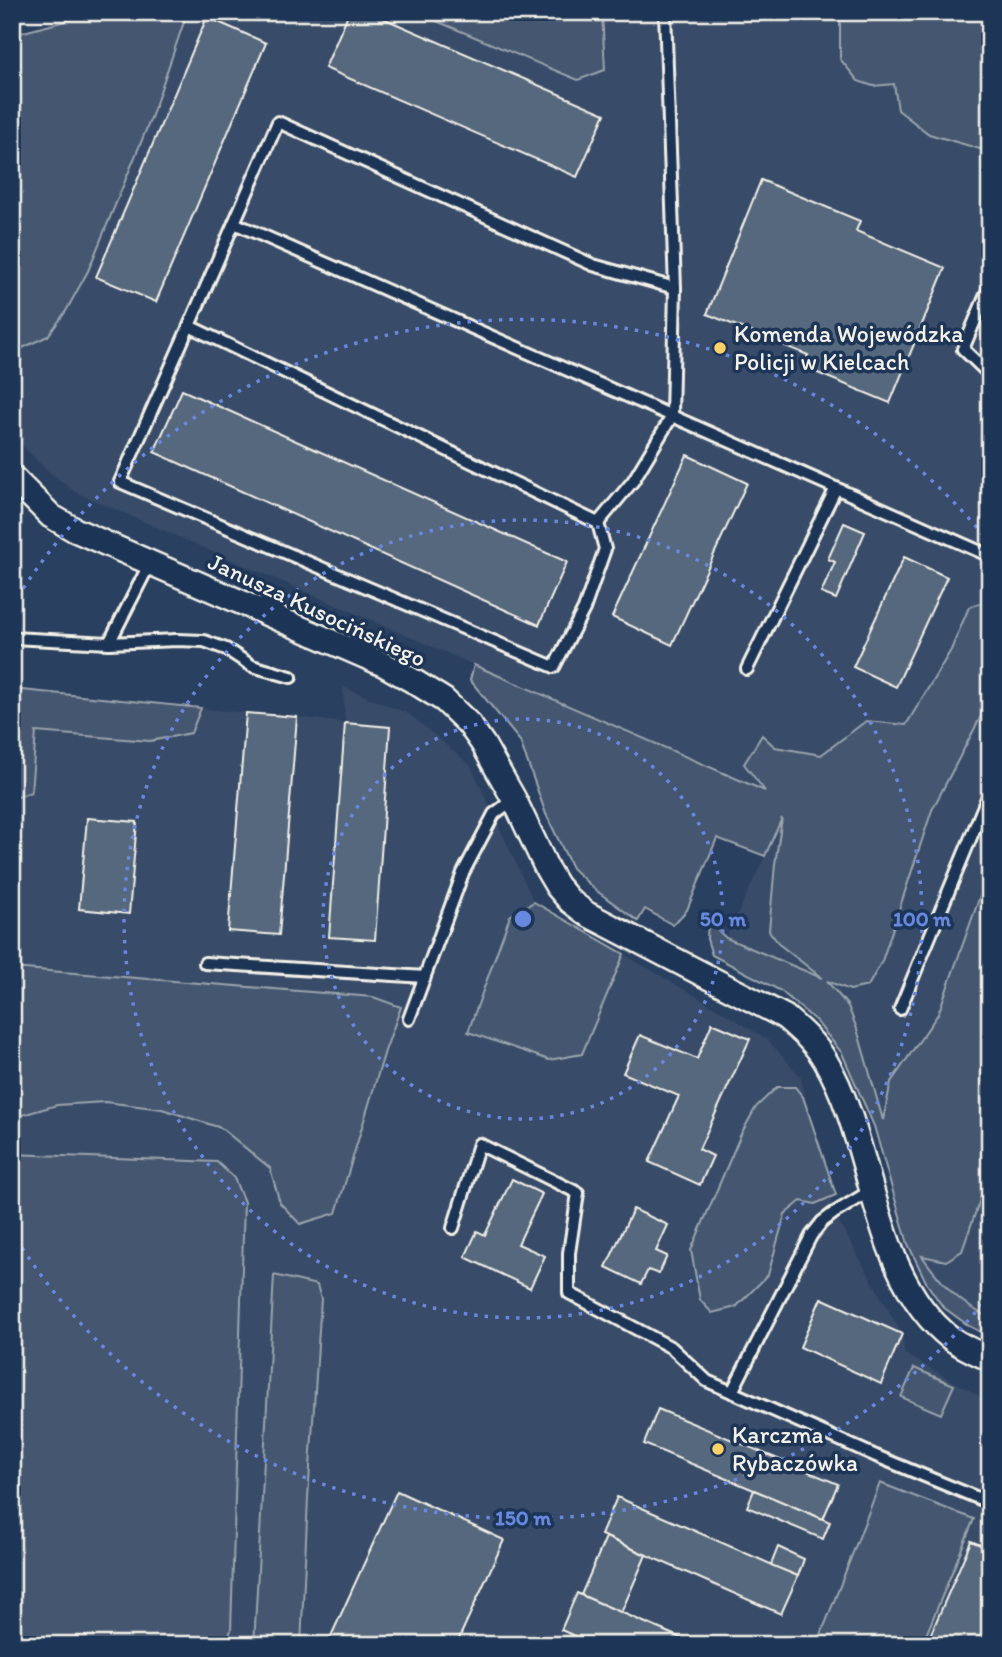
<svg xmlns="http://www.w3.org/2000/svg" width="1002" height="1657" font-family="Itim,sans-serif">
<rect width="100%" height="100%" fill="#2a4060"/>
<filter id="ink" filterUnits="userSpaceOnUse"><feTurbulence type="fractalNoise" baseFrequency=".0143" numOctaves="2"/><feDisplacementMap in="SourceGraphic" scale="14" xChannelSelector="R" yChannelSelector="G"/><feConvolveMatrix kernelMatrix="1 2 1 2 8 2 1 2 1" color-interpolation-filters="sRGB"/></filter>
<g filter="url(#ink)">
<g fill="#374c69">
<path d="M100,12H990V1318L975,1311L947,1289L922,1255L857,1029L848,1006L825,980L726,938L765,856L788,801L75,492L43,467L19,442L12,430V35Z"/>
<path d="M343,687L409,714L471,766L534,902L723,1012L769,1041L800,1076L834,1213L902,1334L905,1354L990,1402V1645H12V689L236,712L297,717L345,723Z"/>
</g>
<g fill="#445771" stroke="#9ca4ac" stroke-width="2">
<path d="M100,12H189L187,13L151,118L88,271L66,311L48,336L12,353V35Z"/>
<path d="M415,12H602L605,70L578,80Z"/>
<path d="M840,12H990V152L929,134L898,110L894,84L873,86L858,81L840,59Z"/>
<path d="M990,600V699L932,810L882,961L868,986L850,990L827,981L848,1006L857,1029L883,1120L891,1082L938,1014L990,868V1171L962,1251L946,1261L922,1256C942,1284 958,1303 990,1318V1337L969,1326L943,1307L927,1284L908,1244L874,1126L842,1053L816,1021L781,991L712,955L707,939L708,921L726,938L822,978L780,945L769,931L775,864L782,818L765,856L717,838L687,910L673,925L645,909L638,921L594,889L572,868L546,814L520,741L470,680L474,665L765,791L744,764L762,735L775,747L821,755L866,721L906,725L951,650L969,607Z"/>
<path d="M12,689L201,708L191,733L150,741L36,732L31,792L12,799Z"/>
<path d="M534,902L624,954L582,1054L549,1060L468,1032L510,916Z"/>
<path d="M12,968L373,997L401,1007L385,1051L336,1213L300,1224L280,1203L270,1168L221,1128L162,1109L105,1102L57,1105L12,1118Z"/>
<path d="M777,1087H795L803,1097L836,1195L815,1204L801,1201L785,1214L768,1275L736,1307L712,1313L700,1300L691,1250L741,1134L756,1107Z"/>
<path d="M12,1154L217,1162L234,1178L244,1202L231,1630L225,1645H12Z"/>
<path d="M274,1275L317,1285L321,1299L308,1498L301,1645H254Z"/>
<path d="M914,1368L954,1385L941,1414L901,1397Z"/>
<path d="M880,1483L974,1519L922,1645H817Z"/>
</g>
<g fill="#56677d" stroke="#f4f1e8" stroke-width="2">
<path d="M349,12H369L605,114L577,177L325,68Z"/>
<path d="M207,17L266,43L156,302L96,277Z"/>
<path d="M761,180L860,221L856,231L945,268L890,403L803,367L808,355L707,314Z"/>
<path d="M182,390L567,562L539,625L154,452Z"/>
<path d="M687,455L747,483L672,645L612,617Z"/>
<path d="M844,523L865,532L836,599L821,593L835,562L828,559Z"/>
<path d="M904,557L947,577L896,687L853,667Z"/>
<path d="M246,713L297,717L279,935L228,931Z"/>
<path d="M345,723L390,727L375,940L329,937Z"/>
<path d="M87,818L137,822L129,914L79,909Z"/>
<path d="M712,1023L750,1039L699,1149L713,1156L700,1185L649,1162L679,1096L623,1073L640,1035L697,1059Z"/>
<path d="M512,1179L542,1194L518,1244L545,1256L530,1288L465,1257L477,1231L485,1235Z"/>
<path d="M633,1209L668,1225L656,1251L667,1256L659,1274L648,1270L641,1284L606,1267Z"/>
<path d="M821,1298L902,1334L881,1384L800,1347Z"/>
<path d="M658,1409L838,1484L823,1519L644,1444Z"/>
<path d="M754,1490L830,1522L823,1539L747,1507Z"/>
<path d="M397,1491L504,1540L456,1645H327Z"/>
<path d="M617,1497L798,1576L781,1614L601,1535Z"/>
<path d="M606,1537L646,1555L621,1613L581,1595Z"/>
<path d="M971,1541L990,1549V1645H926Z"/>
<path d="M778,1547L804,1559L798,1576L771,1565Z"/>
<path d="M577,1593L581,1595L697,1645H595L561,1630Z"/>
</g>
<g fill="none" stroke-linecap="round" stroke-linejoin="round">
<g stroke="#f4f1e8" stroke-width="16">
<g id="service">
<path d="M665,12L675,288L672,416L990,556"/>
<path d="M234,223L672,416L633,481L598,523"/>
<path d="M990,285L963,349L990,375"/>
<path d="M189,326L120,482L554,667L584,609L605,549L598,523L189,326L278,122L593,265L675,288"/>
<path d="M12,638L109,643L150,563"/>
<path d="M109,643L177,640L204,641L226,649L252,666L291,677"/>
<path d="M747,669L836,488"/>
<path d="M205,963L425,977"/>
<path d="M900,1009L990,791"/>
<path d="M409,1019L463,873L494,814L514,799"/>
<path d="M453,1228L479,1144L578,1193L569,1253V1293L672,1348L707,1381L876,1456L990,1503"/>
<path d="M732,1392L811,1236L822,1222L834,1213L872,1190"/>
</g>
</g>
<g stroke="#f4f1e8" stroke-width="28">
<path id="minor" d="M12,477L51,516L75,530L385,665L415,682L444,700L469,724L483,744L514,799L547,869L557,886L570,901L587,914L785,1017C800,1030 815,1043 825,1060C875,1143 871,1278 952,1339C963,1347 977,1353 990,1359"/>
</g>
<use href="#service" stroke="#1d3557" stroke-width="10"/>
<use href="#minor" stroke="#1d3557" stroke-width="23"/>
</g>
</g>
<g fill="none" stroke="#6887de" stroke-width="3.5" stroke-dasharray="3.5 7">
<circle cx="523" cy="919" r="200"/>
<circle cx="523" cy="919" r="399"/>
<path d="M989 1296A599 599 0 0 1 12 1232M12 606A599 599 0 0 1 989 542"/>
</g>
<g fill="#ffd166" stroke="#1d3557" stroke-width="2.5">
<circle cx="720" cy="348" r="7"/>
<circle cx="718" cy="1449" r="7"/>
</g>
<g text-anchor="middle" stroke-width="7" stroke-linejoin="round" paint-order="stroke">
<g font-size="24" fill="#f4f1e8" stroke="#1d3557" text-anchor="start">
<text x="734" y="342">Komenda Wojewódzka<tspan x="734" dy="28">Policji w Kielcach</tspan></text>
<text x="732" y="1443">Karczma<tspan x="732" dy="28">Rybaczówka</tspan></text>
</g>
<g font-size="24" fill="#f4f1e8" stroke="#1d3557">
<text transform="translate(317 610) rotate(25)" y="8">Janusza Kusocińskiego</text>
</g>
</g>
<circle cx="523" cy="919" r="10" fill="#6887de" stroke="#1d3557" stroke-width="3.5"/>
<g font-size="21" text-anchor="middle" font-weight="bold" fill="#6887de" stroke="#1d3557" stroke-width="7" stroke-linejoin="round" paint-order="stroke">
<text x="723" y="926">50 m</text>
<text x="922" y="926">100 m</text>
<text x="523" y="1525">150 m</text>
</g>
<rect width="1002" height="1657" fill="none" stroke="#1d3557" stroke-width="42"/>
<rect x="21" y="21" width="960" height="1615" fill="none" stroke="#f4f1e8" stroke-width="2.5" filter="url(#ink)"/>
</svg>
